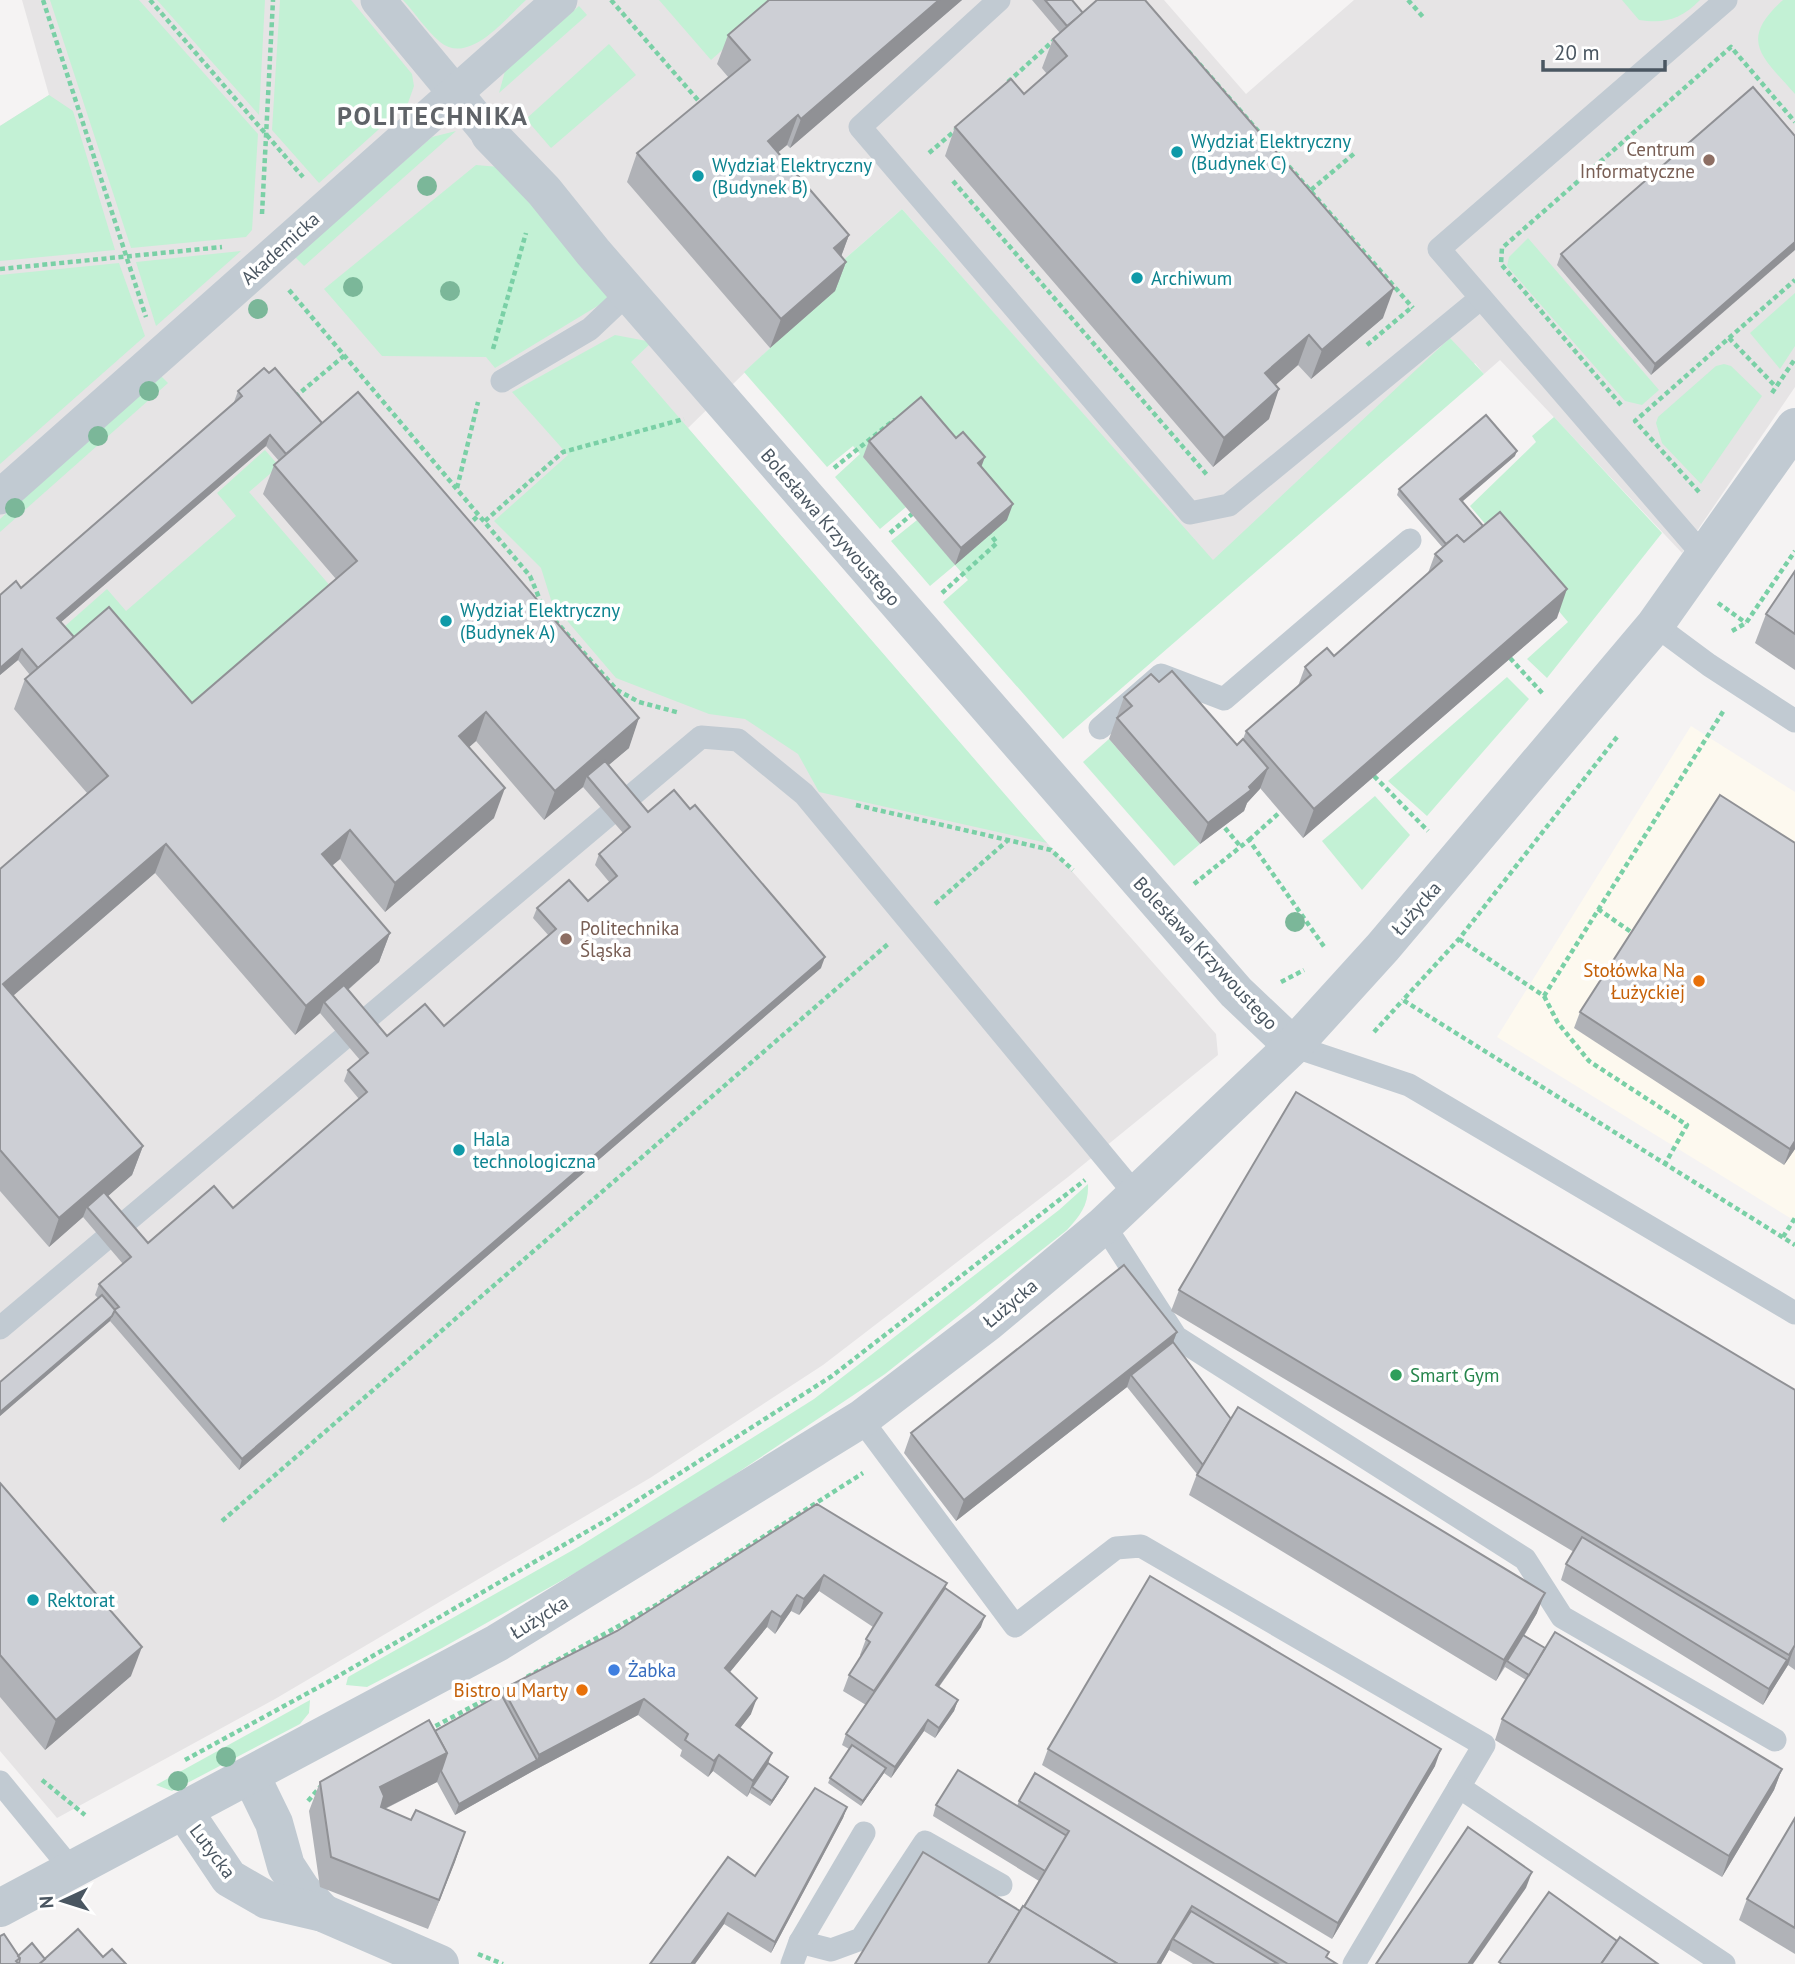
<svg xmlns="http://www.w3.org/2000/svg" width="1795" height="1964" font-family="'PT Sans',sans-serif">
<rect width="100%" height="100%" fill="#f5f3f3"/>
<path fill="#fdf9ef" d="M1691,726L1795,792V1221L1497,1037Z"/>
<path fill="#e6e4e5" d="M22,0H1164L1246,94L1354,0H1795V387L1682,553L1500,360L1484,374L1475,363L1226,576L902,209L824,277L835,291L770,348L688,428L1003,793L1216,1034L1218,1055L1068,1177L823,1365L650,1478L275,1699L57,1818L0,1751V126L49,95Z"/>
<g fill="#c3f1d5">
<path d="M50,0H139L258,134L252,230L246,237L131,248Z"/>
<path d="M157,0H265L259,115Z"/>
<path d="M280,0H351L412,74L414,86L408,103L319,183L272,130Z"/>
<path d="M403,0H526C506,18 469,66 440,42C426,30 415,13 403,0Z"/>
<path d="M659,0H779L711,60Z"/>
<path d="M1622,0H1700C1681,19 1666,24 1639,20Z"/>
<path d="M1783,0H1795V94C1763,57 1737,41 1783,0Z"/>
<path d="M579,6L587,15L499,93L505,71Z"/>
<path d="M609,44L636,75L551,148L526,119Z"/>
<path d="M49,95L73,111L115,250L0,261V126Z"/>
<path d="M456,131L304,266L295,257L432,137Z"/>
<path d="M476,165L499,167L614,296L495,368L486,357L382,356L324,289Z"/>
<path d="M902,209L1213,560L1450,338L1484,374L1063,739L943,602L968,580L955,565L930,586L891,541L917,520L955,564L864,457L906,507L880,529L835,477L860,454L853,446L827,467L744,372L770,348L824,277Z"/>
<path d="M1528,238L1659,390L1642,405L1625,401L1507,266L1509,257Z"/>
<path d="M241,251L156,326L136,262Z"/>
<path d="M119,263L145,336L0,464V275Z"/>
<path d="M1795,293V346L1780,369L1750,333Z"/>
<path d="M615,335L652,342L631,362L1047,843L819,792L798,754L745,719L709,714L616,678L552,603L541,568L494,521L568,455L512,392Z"/>
<path d="M1724,364L1731,366L1762,396L1701,484L1662,443L1656,423L1658,417L1716,366Z"/>
<path d="M161,376L168,383L0,532V519Z"/>
<path d="M1554,417L1662,533L1547,678L1527,659L1568,622L1470,506L1536,442L1532,436Z"/>
<path d="M265,450L279,466L249,492L332,588L190,712L73,639L64,627L107,589L126,611L236,516L217,493Z"/>
<path d="M1507,677L1529,699L1427,816L1388,781Z"/>
<path d="M1109,739L1200,844L1174,866L1083,762Z"/>
<path d="M1375,796L1410,835L1362,890L1322,841Z"/>
<path d="M1088,1184C1089,1205 1080,1216 1067,1230L885,1374L655,1528L442,1648L367,1687L346,1685L348,1677L580,1546L814,1399L1059,1210Z"/>
<path d="M310,1700L309,1713L300,1724L172,1791L156,1785Z"/>
</g>
<g fill="none" stroke-linecap="round" stroke-linejoin="round">
<g stroke="#7ad0a6" stroke-width="4.5" stroke-dasharray="5 3.5" stroke-linecap="butt">
<path d="M43,0L146,317"/>
<path d="M150,0L303,177"/>
<path d="M611,0L703,106"/>
<path d="M1408,0L1424,18"/>
<path d="M1188,51L1413,308"/>
<path d="M1008,82L1053,41"/>
<path d="M929,153L958,128"/>
<path d="M953,181L1208,476"/>
<path d="M1311,190L1356,152"/>
<path d="M262,214L273,0"/>
<path d="M0,269L222,247"/>
<path d="M289,290L530,576L543,607L617,690L639,702L680,713"/>
<path d="M1729,338L1795,280"/>
<path d="M1367,345L1412,307"/>
<path d="M493,349L526,233"/>
<path d="M1772,393L1795,359"/>
<path d="M295,397L345,355"/>
<path d="M1621,405L1501,264L1502,248L1731,47L1795,122"/>
<path d="M834,468L894,420L897,423"/>
<path d="M457,488L478,402"/>
<path d="M1699,492L1635,421L1729,338L1776,387"/>
<path d="M485,521L563,452L684,419"/>
<path d="M467,526L479,515"/>
<path d="M890,533L912,514"/>
<path d="M942,593L997,543L990,534"/>
<path d="M1718,603L1746,623"/>
<path d="M1732,631L1746,623L1795,551"/>
<path d="M1510,658L1544,695"/>
<path d="M1617,737L1459,939L1403,1000L1795,1245"/>
<path d="M1374,776L1428,831"/>
<path d="M856,805L1051,850L1073,870"/>
<path d="M1225,828L1241,847"/>
<path d="M1249,840L1280,812"/>
<path d="M1194,884L1249,840L1325,948"/>
<path d="M935,904L1007,841"/>
<path d="M1598,909L1634,934"/>
<path d="M1459,939L1544,996L1724,710"/>
<path d="M1281,982L1304,970"/>
<path d="M1544,996L1558,1023L1589,1061L1687,1125L1665,1164"/>
<path d="M1374,1032L1403,1000"/>
<path d="M1783,1237L1795,1218"/>
<path d="M222,1521L888,944"/>
<path d="M527,1677L658,1604L863,1473"/>
<path d="M428,1730L507,1688"/>
<path d="M185,1760L328,1682L610,1518L832,1376L1085,1180"/>
<path d="M42,1780L85,1815"/>
<path d="M308,1801L321,1786"/>
<path d="M478,1954L503,1964"/>
</g>
<g stroke="#c1cad2" stroke-width="23">
<path d="M999,0L860,127L1190,513L1229,505L1481,298"/>
<path d="M502,381L590,329L628,293"/>
<path d="M1704,556L1439,249L1726,0"/>
<path d="M1655,625L1709,665L1795,721"/>
<path d="M1100,728L1161,675L1224,699L1410,540"/>
<path d="M1293,1046L1409,1085L1795,1313"/>
<path d="M1104,1225L1176,1337L1525,1559L1562,1617L1775,1740"/>
<path d="M0,1328L701,737L738,740L804,794L1136,1195"/>
<path d="M861,1419L1015,1626L1116,1548L1141,1546L1484,1745L1354,1964"/>
<path d="M0,1782L72,1870"/>
<path d="M1459,1787L1724,1964"/>
<path d="M800,1942L831,1950L861,1939L925,1842L1001,1885"/>
<path d="M792,1964L800,1942L864,1833"/>
</g>
<g stroke="#c1cad2" stroke-width="35">
<path d="M378,0L490,135"/>
<path d="M0,497L560,0"/>
</g>
<g stroke="#c1cad2" stroke-width="38">
<path d="M490,135L544,191L593,252L1236,992L1293,1046"/>
<path d="M251,1776L274,1823L286,1866L301,1889L323,1913"/>
<path d="M184,1811L229,1878L267,1900L323,1913L440,1964"/>
</g>
<path stroke="#c1cad2" stroke-width="38" d="M0,1908L497,1643L861,1419L987,1323L1104,1225L1293,1046L1383,947L1655,625L1795,427"/>
</g>
<g fill="#7bb799">
<circle cx="427" cy="186" r="10"/>
<circle cx="353" cy="287" r="10"/>
<circle cx="450" cy="291" r="10"/>
<circle cx="258" cy="309" r="10"/>
<circle cx="149" cy="391" r="10"/>
<circle cx="98" cy="436" r="10"/>
<circle cx="15" cy="508" r="10"/>
<circle cx="1295" cy="922" r="10"/>
<circle cx="226" cy="1757" r="10"/>
<circle cx="178" cy="1781" r="10"/>
</g>
<g fill="#b0b2b7" fill-rule="evenodd">
<path d="M769,0H962L790,148L787,145L778,152L849,235L841,256L846,262L835,291L770,348L627,182L637,153L729,78L717,64L728,35Z"/>
<path d="M1032,0H1072L1083,13L1383,318L1311,379L1298,365L1275,385L1269,419L1213,467L945,156L955,127L1024,94L1047,74L1042,68L1053,39L1060,33Z"/>
<path d="M1795,136L1651,375L1557,265L1561,254Z"/>
<path d="M269,373L322,423L629,748L608,765L648,812L821,968L239,1470L110,1321L0,1416V1382L98,1298L95,1295L99,1284L123,1264L83,1217L49,1247L0,1191V869L87,793L14,709L25,679L30,675L18,660L0,675V595L21,588L235,403L234,402L238,391ZM266,446L279,461L274,465L263,494L336,579L192,703L74,637L61,622ZM476,741L544,820L583,787L623,833L599,854L595,865L610,883L588,901L537,908L533,918L549,936L444,1026L387,1036L348,990L379,962L390,933L332,866L340,859L385,912L494,818L469,747ZM155,873L295,1035L320,1013L360,1060L348,1070L344,1081L359,1099L233,1208L148,1243L108,1196L132,1175L143,1146L13,996Z"/>
<path d="M869,441L981,467L1007,520L955,565L863,457Z"/>
<path d="M1515,456L1462,502L1557,618L1303,838L1260,788L1247,803L1244,811L1200,844L1109,739L1124,697L1159,682L1237,745L1243,739L1246,731L1298,686L1305,667L1334,656L1428,573L1435,554L1443,548L1397,495L1399,489Z"/>
<path d="M1795,571V670L1755,643L1766,614Z"/>
<path d="M1580,1012L1795,1149L1784,1165L1574,1028Z"/>
<path d="M1179,1290L1795,1390V1670L1788,1665L1763,1705L1561,1580L1566,1564L1574,1552L1171,1311Z"/>
<path d="M1177,1332L1173,1342L1231,1419L1537,1613L1524,1636L1545,1648L1782,1769L1774,1790L1722,1877L1495,1740L1502,1719L1526,1680L1505,1667L1496,1681L1189,1495L1197,1474L1127,1387L956,1521L904,1453L911,1433Z"/>
<path d="M0,1483L131,1676L45,1750L0,1697Z"/>
<path d="M817,1504L947,1583L945,1588L981,1627L939,1687L958,1700L954,1711L935,1738L924,1731L891,1778L884,1773L861,1806L828,1783L830,1778L849,1749L842,1745L846,1734L866,1705L843,1691L849,1675L861,1656L860,1655L866,1639L873,1627L819,1591L799,1615L791,1611L775,1634L767,1627L730,1672L751,1714L740,1728L768,1763L788,1777L786,1782L770,1806L750,1793L751,1791L747,1797L713,1771L708,1777L680,1756L682,1750L638,1715L533,1771L455,1815L437,1782L385,1809L411,1820L465,1832L428,1929L320,1887L309,1811L320,1782L435,1731L501,1694L503,1689L617,1631Z"/>
<path d="M1048,1749L1435,1766L1332,1939L1042,1765Z"/>
<path d="M1019,1801L1327,1957L1337,1964H1193L1169,1950L1161,1964H855L1020,1911L1039,1881L933,1816L936,1805L1017,1806Z"/>
<path d="M847,1807L843,1818L771,1953L724,1924L695,1964H650L755,1876Z"/>
<path d="M1795,1818V1954L1739,1920L1747,1899Z"/>
</g>
<g fill="#909195">
<path d="M939,0H962L790,148L801,119Z"/>
<path d="M798,115L787,145L757,170L768,141Z"/>
<path d="M849,235L838,265L834,248Z"/>
<path d="M1795,242V250L1651,375L1655,364Z"/>
<path d="M846,262L835,291L770,348L781,319Z"/>
<path d="M1394,288L1383,318L1311,379L1322,350Z"/>
<path d="M1309,335L1298,365L1255,403L1265,373Z"/>
<path d="M1279,389L1269,419L1213,467L1224,438Z"/>
<path d="M270,435L266,446L53,629L57,618Z"/>
<path d="M1517,451L1515,456L1458,505L1460,499Z"/>
<path d="M985,457L979,473L978,463Z"/>
<path d="M1013,504L1007,520L955,565L961,548Z"/>
<path d="M1567,589L1557,618L1303,838L1314,809Z"/>
<path d="M22,649L18,660L0,675V668Z"/>
<path d="M486,712L476,741L449,765L459,736Z"/>
<path d="M639,718L629,748L590,781L587,776L583,787L544,820L555,791Z"/>
<path d="M1268,768L1260,789L1247,803L1244,811L1200,844L1208,823L1249,787Z"/>
<path d="M505,788L494,818L385,912L395,883Z"/>
<path d="M350,830L340,859L311,883L322,854Z"/>
<path d="M166,844L155,873L0,1007L3,984Z"/>
<path d="M390,933L379,962L328,1007L324,1002L320,1013L295,1035L306,1006Z"/>
<path d="M825,957L821,968L239,1470L242,1459Z"/>
<path d="M1795,1141V1149L1784,1165L1790,1149Z"/>
<path d="M143,1146L132,1175L91,1211L87,1207L83,1217L49,1247L59,1218Z"/>
<path d="M112,1316L110,1321L0,1416V1412Z"/>
<path d="M1177,1332L1169,1353L1131,1375L1127,1387L956,1521L964,1500Z"/>
<path d="M824,1575L819,1591L799,1615L804,1599Z"/>
<path d="M947,1583L941,1599L868,1707L874,1691Z"/>
<path d="M1545,1593L1537,1613L1508,1662L1507,1661L1496,1681L1504,1660Z"/>
<path d="M797,1595L791,1611L775,1634L781,1617Z"/>
<path d="M772,1611L767,1627L720,1684L725,1668Z"/>
<path d="M985,1616L981,1627L932,1696L936,1685Z"/>
<path d="M1795,1645L1788,1665L1763,1705L1769,1689L1787,1660Z"/>
<path d="M142,1647L131,1676L45,1750L56,1720Z"/>
<path d="M757,1698L751,1714L730,1741L736,1725Z"/>
<path d="M644,1699L638,1715L533,1771L455,1815L459,1804L537,1760L539,1755Z"/>
<path d="M958,1700L954,1711L935,1738L939,1728Z"/>
<path d="M928,1720L924,1731L891,1778L895,1767Z"/>
<path d="M1441,1749L1435,1766L1332,1939L1338,1923Z"/>
<path d="M447,1753L437,1782L370,1816L380,1787Z"/>
<path d="M772,1753L766,1769L752,1787L747,1797L753,1781Z"/>
<path d="M719,1755L713,1771L708,1777L714,1761Z"/>
<path d="M886,1768L884,1773L861,1806L863,1801Z"/>
<path d="M1782,1769L1774,1790L1722,1877L1729,1856Z"/>
<path d="M788,1777L786,1782L770,1806L772,1801Z"/>
<path d="M847,1807L843,1818L771,1953L775,1942Z"/>
<path d="M465,1832L455,1862L428,1929L439,1900Z"/>
<path d="M1532,1872L1526,1888L1473,1964H1468Z"/>
<path d="M1192,1906L1187,1922L1173,1939L1169,1950L1161,1964H1157Z"/>
<path d="M728,1913L724,1924L695,1964H691Z"/>
</g>
<g fill="#cdcfd5" stroke="#909195" stroke-width="2">
<path d="M769,0H939L801,119L798,115L768,141L849,235L834,248L846,262L781,319L637,153L750,60L728,35Z"/>
<path d="M1045,0H1072L1083,13L1067,26Z"/>
<path d="M1097,0H1145L1394,288L1322,350L1309,335L1265,373L1279,389L1224,438L955,127L1011,79L1024,94L1067,56L1053,39Z"/>
<path d="M1753,87L1795,136V242L1655,364L1561,254Z"/>
<path d="M264,368L269,373L275,368L322,423L286,454L270,435L57,618L74,637L38,668L22,649L0,668V595L16,581L21,588L242,396L238,391Z"/>
<path d="M358,392L639,718L555,791L486,712L459,736L505,788L395,883L350,830L322,854L390,933L306,1006L166,844L3,984L143,1146L59,1218L0,1150V869L108,776L25,679L109,607L192,703L357,561L274,465Z"/>
<path d="M921,397L956,438L963,432L985,457L978,463L1013,504L961,548L869,441Z"/>
<path d="M1486,415L1517,451L1460,499L1483,526L1464,542L1457,535L1446,544L1399,489Z"/>
<path d="M1500,512L1567,589L1314,809L1246,731L1311,675L1305,667L1315,658L1327,648L1334,656L1442,561L1435,554L1457,535L1464,542Z"/>
<path d="M1795,571V634L1766,614Z"/>
<path d="M1172,671L1237,745L1243,739L1268,768L1249,787L1251,790L1208,823L1117,718L1132,706L1124,697L1151,674L1159,682Z"/>
<path d="M605,761L648,812L674,790L690,809L695,805L825,957L242,1459L114,1310L119,1307L99,1284L131,1257L87,1207L104,1192L148,1243L214,1186L233,1208L367,1092L348,1070L368,1053L324,1002L344,985L387,1036L425,1004L444,1026L556,929L537,908L569,880L588,901L617,876L599,854L630,827L587,776Z"/>
<path d="M1720,795L1795,843V1141L1790,1149L1580,1012Z"/>
<path d="M1296,1092L1795,1390V1645L1789,1655L1179,1290Z"/>
<path d="M1124,1265L1177,1332L964,1500L911,1433Z"/>
<path d="M102,1295L115,1310L112,1316L0,1412V1382Z"/>
<path d="M1173,1342L1231,1419L1203,1465L1131,1375Z"/>
<path d="M1238,1407L1545,1593L1504,1660L1197,1475Z"/>
<path d="M0,1483L142,1647L56,1720L0,1655Z"/>
<path d="M817,1504L947,1583L874,1691L849,1675L870,1642L866,1639L882,1613L824,1575L804,1599L797,1595L781,1617L772,1611L725,1668L757,1698L736,1725L772,1753L753,1781L719,1755L714,1761L685,1740L688,1734L644,1699L539,1755L503,1689L617,1631Z"/>
<path d="M1582,1537L1787,1660L1769,1689L1566,1564Z"/>
<path d="M1150,1576L1441,1749L1338,1923L1048,1749Z"/>
<path d="M945,1588L985,1616L936,1685L958,1700L939,1728L928,1720L895,1767L846,1734Z"/>
<path d="M1555,1632L1782,1769L1729,1856L1502,1719Z"/>
<path d="M1523,1635L1545,1648L1529,1675L1507,1661Z"/>
<path d="M501,1694L537,1760L459,1804L441,1771L447,1753L435,1731Z"/>
<path d="M429,1720L447,1753L380,1787L384,1796L381,1807L411,1820L416,1810L465,1832L439,1900L331,1857L320,1782Z"/>
<path d="M852,1745L886,1768L863,1801L830,1778Z"/>
<path d="M768,1763L788,1777L772,1801L752,1787Z"/>
<path d="M958,1770L1067,1836L1045,1871L936,1805Z"/>
<path d="M1035,1773L1329,1952L1326,1957L1337,1964H1288L1192,1906L1157,1964H1118L1024,1907L1069,1831L1019,1801Z"/>
<path d="M815,1788L847,1807L775,1942L728,1913L691,1964H650L728,1857L755,1876Z"/>
<path d="M1795,1818V1928L1747,1899Z"/>
<path d="M1468,1827L1532,1872L1468,1964H1376Z"/>
<path d="M923,1852L1020,1911L988,1964H855Z"/>
<path d="M1549,1892L1617,1941L1601,1964H1502L1499,1962Z"/>
<path d="M1023,1906L1118,1964H988Z"/>
<path d="M1191,1911L1278,1964H1215L1173,1939Z"/>
<path d="M78,1929L103,1957L112,1949L126,1964H39Z"/>
<path d="M4,1934L20,1958L16,1961L19,1964H0V1936Z"/>
<path d="M1620,1937L1658,1964H1601Z"/>
<path d="M32,1943L45,1959L39,1964H19L20,1958L18,1956Z"/>
</g>
<g fill="#0f9aa8" stroke="#fff" stroke-width="2.5">
<circle cx="1177" cy="152" r="7"/>
<circle cx="698" cy="176" r="7"/>
<circle cx="1137" cy="278" r="7"/>
<circle cx="446" cy="621" r="7"/>
<circle cx="459" cy="1150" r="7"/>
<circle cx="33" cy="1600" r="7"/>
</g>
<g fill="#8d6e63" stroke="#fff" stroke-width="2.5">
<circle cx="1709" cy="160" r="7"/>
<circle cx="566" cy="939" r="7"/>
</g>
<g fill="#e8710a" stroke="#fff" stroke-width="2.5">
<circle cx="1699" cy="981" r="7"/>
<circle cx="582" cy="1690" r="7"/>
</g>
<circle fill="#2e9e5b" stroke="#fff" stroke-width="2.5" cx="1396" cy="1375" r="7"/>
<circle fill="#3f7fe0" stroke="#fff" stroke-width="2.5" cx="614" cy="1670" r="7"/>
<g text-anchor="middle" stroke-width="7" stroke-linejoin="round" paint-order="stroke">
<g font-size="19" fill="#0d838f" stroke="#fff" text-anchor="start">
<text x="1191" y="148">Wydział Elektryczny<tspan x="1191" dy="22">(Budynek C)</tspan></text>
<text x="712" y="172">Wydział Elektryczny<tspan x="712" dy="22">(Budynek B)</tspan></text>
<text x="1151" y="285">Archiwum</text>
<text x="460" y="617">Wydział Elektryczny<tspan x="460" dy="22">(Budynek A)</tspan></text>
<text x="473" y="1146">Hala<tspan x="473" dy="22">technologiczna</tspan></text>
<text x="47" y="1607">Rektorat</text>
</g>
<g font-size="19" fill="#785e54" stroke="#fff" text-anchor="end">
<text x="1695" y="156">Centrum<tspan x="1695" dy="22">Informatyczne</tspan></text>
<text x="580" y="935" text-anchor="start">Politechnika<tspan x="580" dy="22">Śląska</tspan></text>
</g>
<g font-size="19" fill="#4a5661" stroke="#fff">
<text transform="translate(280 248) rotate(-42)" y="7">Akademicka</text>
<text transform="translate(831 527) rotate(49)" y="7">Bolesława Krzywoustego</text>
<text transform="translate(1416 908) rotate(-49)" y="7">Łużycka</text>
<text transform="translate(1206 953) rotate(47)" y="7">Bolesława Krzywoustego</text>
<text transform="translate(1010 1303) rotate(-40)" y="7">Łużycka</text>
<text transform="translate(539 1617) rotate(-32)" y="7">Łużycka</text>
<text transform="translate(213 1851) rotate(53)" y="7">Lutycka</text>
</g>
<g font-size="19" fill="#c56008" stroke="#fff" text-anchor="end">
<text x="1685" y="977">Stołówka Na<tspan x="1685" dy="22">Łużyckiej</tspan></text>
<text x="568" y="1697">Bistro u Marty</text>
</g>
<g font-size="19" fill="#27864d" stroke="#fff" text-anchor="start">
<text x="1410" y="1382">Smart Gym</text>
</g>
<g font-size="19" fill="#366cbe" stroke="#fff" text-anchor="start">
<text x="628" y="1677">Żabka</text>
</g>
<g font-size="26" font-weight="bold" letter-spacing="2" fill="#5f6368" stroke="#fff">
<text x="433" y="125">POLITECHNIKA</text>
</g>
</g>
<g transform="translate(63 1901) rotate(266)" stroke="#ffffff" stroke-width="5" paint-order="stroke">
<path d="M0-5L12 26L0 18L-12 26Z" fill="#4a5661"/>
<text y="-10" font-size="19" font-weight="bold" text-anchor="middle" fill="#4a5661">N</text>
</g>
<path d="M1543 60v10h122v-10" fill="none" stroke="#4a5661" stroke-width="3.5"/>
<text x="1554" y="60" font-size="21" fill="#4a5661" stroke="#ffffff" stroke-width="5" paint-order="stroke">20 m</text>
</svg>
